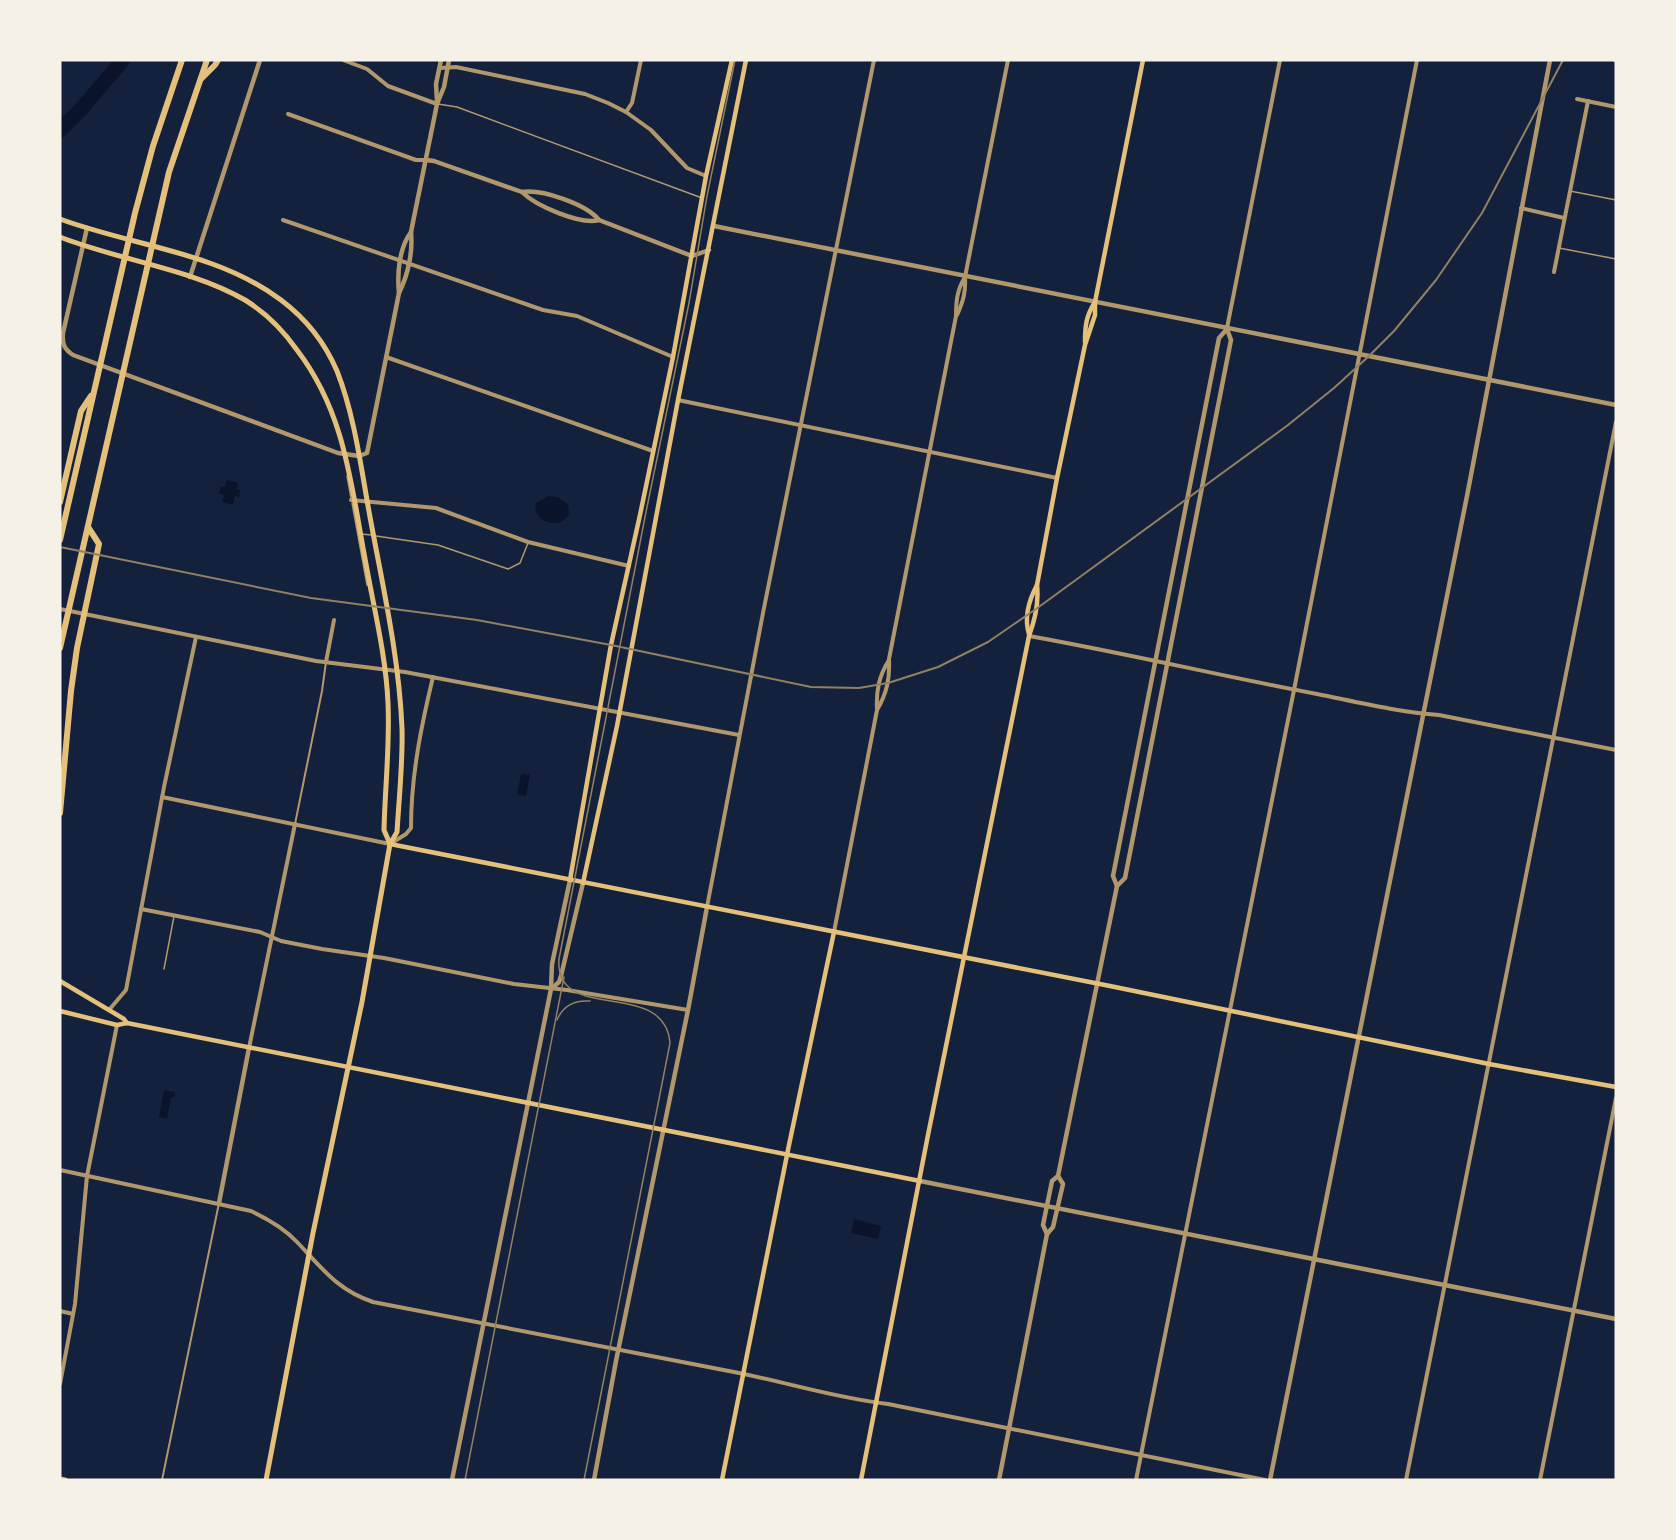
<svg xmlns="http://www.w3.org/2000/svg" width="1676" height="1540" font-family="Commissioner,sans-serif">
<rect width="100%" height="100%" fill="#14213d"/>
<g fill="#0b132b">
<path d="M227,480L238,483L237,489L240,490L239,497L235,496L233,505L222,502L224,495L219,493L221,486L225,487Z"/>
<path d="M548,496L558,497L568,505L569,514C560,532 531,521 536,503Z"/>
<path d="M521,774L530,775L526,796L517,795Z"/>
<path d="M164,1090L175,1092L174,1097L171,1098L167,1119L159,1117Z"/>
<path d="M854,1219L881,1226L878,1239L851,1233Z"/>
</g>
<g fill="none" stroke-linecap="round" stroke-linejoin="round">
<path stroke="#0b132b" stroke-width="15" d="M60,130L83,107L123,60"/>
<g stroke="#b1986c" stroke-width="1.5">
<path d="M438,104L457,107L702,198"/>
<path d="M1570,191L1616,200"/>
<path d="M1559,248L1616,259"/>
<path d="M347,476L351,498"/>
<path d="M352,503L367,585H369"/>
<path d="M361,534L372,535"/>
<path d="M376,536L438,545L508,569L520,563L528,543"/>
<path d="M164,969L174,916"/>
</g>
<g stroke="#b1986c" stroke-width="2">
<path d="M295,824L322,691L326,662"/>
<path d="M162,1480L219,1203"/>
</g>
<g stroke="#b1986c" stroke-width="4">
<path d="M343,60L367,69L388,86L437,104"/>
<path d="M440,68L456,67L585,94L608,103L626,112L651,130L687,168L706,176"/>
<path d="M1577,99L1616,107"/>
<path d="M626,112L632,103L641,60"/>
<path d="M288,114L416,160H426"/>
<path d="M1521,208L1564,218"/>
<path d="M283,220L543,310L577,316L673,357"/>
<path d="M1554,272L1588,101"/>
<path d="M957,315C963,302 966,292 965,277L1008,60"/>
<path d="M1227,328L1280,60"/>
<path d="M386,357L653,451"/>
<path d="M678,400L1057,478"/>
<path d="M351,500L436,508L528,542L629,566"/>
<path d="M60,609L316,661L405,672L739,735"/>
<path d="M1029,636C1125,653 1221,676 1317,694C1357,702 1398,712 1439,715L1616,750"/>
<path d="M326,662L334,620"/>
<path d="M877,710C887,693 890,678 889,659L956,316C956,301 957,290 965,277"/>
<path d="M162,797L390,844L406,834L411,828C411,776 421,727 433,677"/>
<path d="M707,907L763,613L874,60"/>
<path d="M141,909L260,932L281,941L322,949L384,958L514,984L567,990L688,1010"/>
<path d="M834,932L877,710C876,690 879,676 889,660"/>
<path d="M109,1010L126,990L164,787L196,637"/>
<path d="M249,1048L295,824"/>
<path d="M60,1170L251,1211C268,1219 284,1228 297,1242C322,1268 337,1290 373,1302L734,1372C786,1382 835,1398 888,1404L1265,1480"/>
<path d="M60,1311L73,1314"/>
<path d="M60,1384L75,1304L87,1176L117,1025"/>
<path d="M1136,1480L1294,690L1417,60"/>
<path d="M1406,1480L1616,422"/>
<path d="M1540,1480L1616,1098"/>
</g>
<g stroke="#b1986c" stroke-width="4.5">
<path d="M1615,60H1616"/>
<path d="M437,101L436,84L441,60"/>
<path d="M426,160L434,161L522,192C536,206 580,225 599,220"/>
<path d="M522,192C542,189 586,204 599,220L692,256L709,250"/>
<path d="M714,226L1616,405"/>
<path d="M87,228L63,333C62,344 64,349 73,355L338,453L359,456L367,453L399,293C397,274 399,248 411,232"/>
<path d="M190,277L260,60"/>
<path d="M399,293C408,275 413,252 411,232L437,104L444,87L449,60"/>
<path d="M1117,886L1113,876L1219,338L1227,329"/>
<path d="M551,989L559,982L561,976L583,883"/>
<path d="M920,1181L1616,1319"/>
<path d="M219,1203L249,1048"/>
<path d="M1047,1234L1043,1225L1052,1181L1058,1176L1117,886L1125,878L1231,340L1227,329"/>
<path d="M452,1480L551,989L552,964L570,880"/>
<path d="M594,1480L616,1361L688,1010L707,907"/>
<path d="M999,1480L1047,1234L1053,1227L1063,1184L1058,1176"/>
<path d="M1270,1480L1467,496L1550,60"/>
</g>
<g stroke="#e5c07b" stroke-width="4.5">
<path d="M1085,342C1085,326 1086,316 1095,302"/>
<path d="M1029,634C1024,618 1029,600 1037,585"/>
<path d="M390,844L1110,986L1489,1064L1616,1087"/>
<path d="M570,880L611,645L640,515L673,357L706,176L732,60"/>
<path d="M583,883L617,726L678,400L746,60"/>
<path d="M60,981L124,1019L127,1023"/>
<path d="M60,1011L117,1025L127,1023L920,1181"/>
<path d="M722,1480L789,1145L834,932"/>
<path d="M861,1480L928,1135L1029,636C1035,620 1039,603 1037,585L1057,478L1085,345L1095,315V302L1143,60"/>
</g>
<g stroke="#e5c07b" stroke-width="5">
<path d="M60,219C133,246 217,252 281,300C305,318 325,343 337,371C355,417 361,468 370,517C383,587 399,657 402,728C403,762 399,798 397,832L390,844L362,1002L313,1233L266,1480"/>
<path d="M60,237C118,260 192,269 245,300C266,313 283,330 297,350C346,414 351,486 366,564C374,609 386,656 388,703C390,745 385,787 384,830L390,844"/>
<path d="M60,1479L65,1480"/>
</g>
<g stroke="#e5c07b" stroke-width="6">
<path d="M201,79L215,65L218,60"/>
<path d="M60,502L81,411L91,396"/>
<path d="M60,540L135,213L153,146L182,60"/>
<path d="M60,648L169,172L207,60"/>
<path d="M60,813L71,691L77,648L99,544L88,527"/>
</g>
<g stroke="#918062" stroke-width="1.5">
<path d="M557,1020C563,1005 575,1000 590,1001"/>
<path d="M465,1480L564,977"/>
<path d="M584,1480L670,1043C665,977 554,1025 559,959L646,512L689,303L707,196L735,60"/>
</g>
<path stroke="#918062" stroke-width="2" d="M60,547L311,598L477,620L611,645L811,687L859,688L888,683L938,667L988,642L1036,609L1288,425L1334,388L1369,356L1394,331L1436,280L1482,213L1563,60"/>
</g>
<rect width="1676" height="1540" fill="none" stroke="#f6f1e7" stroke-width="123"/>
</svg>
